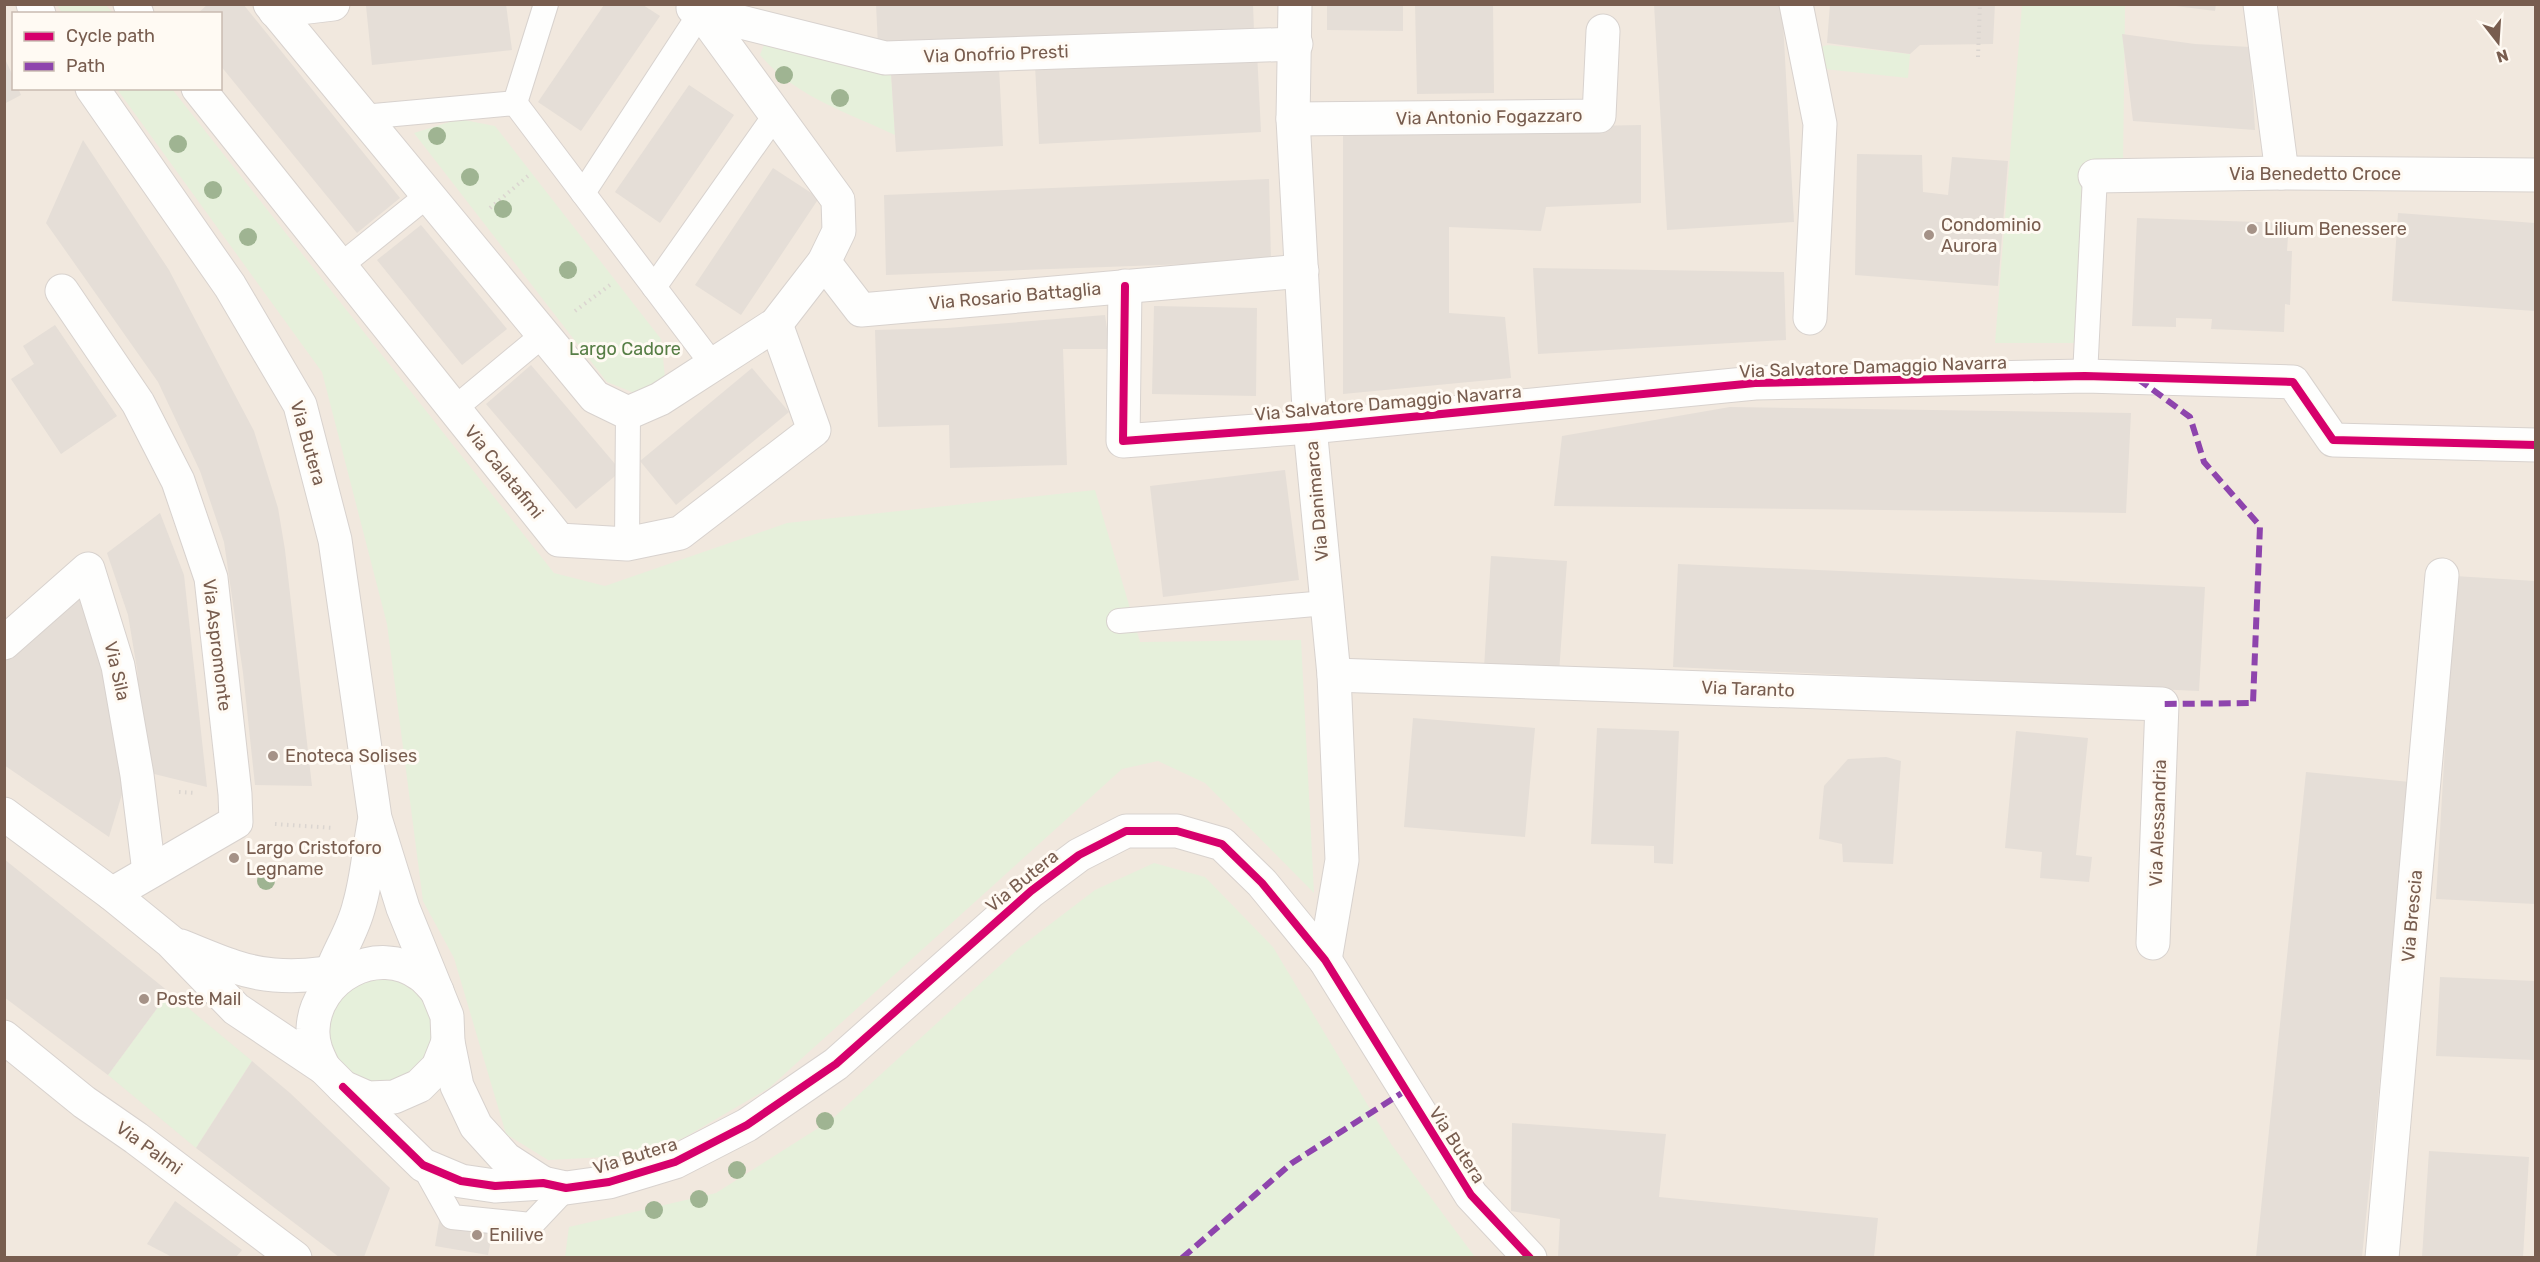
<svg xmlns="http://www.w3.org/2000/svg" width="2540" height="1262" font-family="Rubik,sans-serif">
<rect width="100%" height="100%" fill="#f8f5f0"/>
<path fill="#f1e8de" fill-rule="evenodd" d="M5,5H2535V1257H5ZM14,14H220V88H14Z"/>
<g fill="#e6f0db">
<path d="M57,5H106L113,13H62Z"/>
<path d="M2022,5H2125L2123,166L2092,173L2083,343H1995Z"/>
<path d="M765,42L891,73L895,135C848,113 794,96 760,55Z"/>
<path d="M1828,45L1910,54L1908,78L1815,68L1820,47Z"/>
<path d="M117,89H172L554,573L605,586L787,523L1095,490L1140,642L1301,640L1314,893L1205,783L1158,761L1122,769L769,1088L687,1136L646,1155L548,1160L506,1134L454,958L423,901L387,624L322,372Z"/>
<path d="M459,119L495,126L661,339L665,377L637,394L607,382L414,133Z"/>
<path d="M1154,863L1205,877L1273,947L1391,1144L1475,1257H565L569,1227L716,1193L831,1120L1019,948L1095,890Z"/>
<circle cx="381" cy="1031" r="54"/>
<path d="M169,992L252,1061L196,1148L108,1075Z"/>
</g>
<g fill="#e5ded7">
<path d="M208,4H243L400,198L357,233L220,65V14H197Z"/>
<path d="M382,4H506L512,50L372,65L366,6Z"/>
<path d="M876,4H1253L1254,31L878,46Z"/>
<path d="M1327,4H1403V31L1327,30Z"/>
<path d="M1415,4H1493L1494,93L1417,94Z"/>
<path d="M1654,4H1782L1794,222L1667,230Z"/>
<path d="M1830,4H1995L1993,44L1920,45L1910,54L1827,43Z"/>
<path d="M2160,4H2216L2215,11Z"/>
<path d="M604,5H643L660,16L581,131L538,102Z"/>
<path d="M2122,34L2195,44L2250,47L2255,130L2133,121Z"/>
<path d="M1257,52L1261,132L1039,144L1035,65Z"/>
<path d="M4,57L14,78V88H18L21,95L4,104Z"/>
<path d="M999,67L1003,146L896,152L891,73Z"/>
<path d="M689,85L734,115L660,223L615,192Z"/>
<path d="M1641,125V203L1546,207L1541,231L1449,227V313L1505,317L1511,378L1343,394V128L1437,129Z"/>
<path d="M83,140L169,270L254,431L278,508L285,550L312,786L255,785L243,673L224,542L200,471L158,382L46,223Z"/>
<path d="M1857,154L1922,155L1923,192L1948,195L1952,157L2008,161L1998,286L1855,275Z"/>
<path d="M773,168L819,198L741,315L695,285Z"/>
<path d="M1269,179L1271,261L886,275L884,195Z"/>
<path d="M2398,213L2535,223V311L2392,301Z"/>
<path d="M2137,218L2289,223L2287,251H2292L2290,305L2285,304L2284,332L2211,329L2212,319L2176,318V327L2132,326Z"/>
<path d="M421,225L507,329L462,365L377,260Z"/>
<path d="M1533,268L1784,272L1786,340L1538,354Z"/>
<path d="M1154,306L1257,308L1256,396L1152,394Z"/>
<path d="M1105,315L1110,349H1063L1067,465L950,468L949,425L878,427L875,330L947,328Z"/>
<path d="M55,325L117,416L61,454L11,379L34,364L23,346Z"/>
<path d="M531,365L621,471L576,509L486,404Z"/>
<path d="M752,368L789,412L676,505L640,461Z"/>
<path d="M1730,407L2131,413L2126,513L1554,506L1562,436Z"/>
<path d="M1285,470L1299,580L1163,597L1150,486Z"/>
<path d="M160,513L184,575L207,787L146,772L137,669L128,615L107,553Z"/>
<path d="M1491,556L1567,561L1559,673L1484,668Z"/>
<path d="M1678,564L2205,587L2199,691L1673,667Z"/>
<path d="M2455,576L2535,581V904L2436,899Z"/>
<path d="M80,593L129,771L109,837L4,765V657Z"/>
<path d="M1413,718L1535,728L1525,837L1404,827Z"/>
<path d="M1597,728L1679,731L1673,864L1654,863V846L1591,844Z"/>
<path d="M2016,731L2088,738L2076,855L2092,857L2089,882L2040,878L2042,852L2005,848Z"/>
<path d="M1886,757L1901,761L1893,864L1843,862L1842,844L1819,839L1824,786L1848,759Z"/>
<path d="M2306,772L2410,782L2362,1257H2256Z"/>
<path d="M4,859L169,992L108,1075L4,997Z"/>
<path d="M2440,977L2535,981L2534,1060L2436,1056Z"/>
<path d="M252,1061L290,1093L390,1188L364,1257H339L196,1148Z"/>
<path d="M1512,1123L1666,1134L1659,1197L1878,1218L1874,1257H1558L1560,1219L1511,1211Z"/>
<path d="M2429,1151L2529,1157L2523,1257H2422Z"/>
<path d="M175,1201L242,1250L236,1257H172L147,1244Z"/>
<path d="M441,1210L495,1219L488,1255L435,1246Z"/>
</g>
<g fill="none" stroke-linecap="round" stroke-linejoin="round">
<g stroke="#d8d2ce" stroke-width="26">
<g id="service">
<path d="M515,103L546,4"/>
<path d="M363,117L515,103L713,365"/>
<path d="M583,193L701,12"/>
<path d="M340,266L428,195"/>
<path d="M654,287L776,114"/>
<path d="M2085,376L2095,176"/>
<path d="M454,409L543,335"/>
<path d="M627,544L628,413"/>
<path d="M1119,621L1326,603"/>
<path d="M423,1165L452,1217L531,1225L566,1188"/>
</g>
</g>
<g stroke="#d8d2ce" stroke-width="35">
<g id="minor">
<path d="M130,4L137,14"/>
<path d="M270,4L595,397L628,413L660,399L776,324L824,262L839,231L838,200L701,12"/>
<path d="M1295,4L1293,119L1310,427L1334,675L1342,860L1325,960"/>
<path d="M1796,4L1820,124L1810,318"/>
<path d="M2260,4L2282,173"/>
<path d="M693,8L701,12L885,58L1296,44"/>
<path d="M275,11L333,4"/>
<path d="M198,88L559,540L627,544L680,533L814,430L776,324"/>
<path d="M1293,119L1599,116L1603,31"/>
<path d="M2095,176L2282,173L2536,175"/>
<path d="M824,262L861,310L1302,271"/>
<path d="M1125,286L1123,441L1310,427L1755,383L2085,376L2293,382L2333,440L2536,445"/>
<path d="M62,291L138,403L178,481L211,578L235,794L236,822L112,894"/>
<path d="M4,643L88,569L118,666L137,775L149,872"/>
<path d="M1334,675L2162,704L2153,943"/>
<path d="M4,1037L84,1102L136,1138L295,1258"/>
<path d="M2382,1258L2442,575"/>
</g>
</g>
<g stroke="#d8d2ce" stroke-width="35">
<g id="tertiary">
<path d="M33,4L39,14"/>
<path d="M92,88L230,286L300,405L335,540L375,818L403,908L447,1016L448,1042L457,1086L476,1126L506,1159L543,1183"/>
<path d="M4,814L112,894L171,942L236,1009L324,1068L343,1087L368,1098L394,1097L419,1086L438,1067L448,1042"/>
<path d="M181,946C211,958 243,973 274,975C300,977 328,974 353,968"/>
<path d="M326,988C333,959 352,935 359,906C367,879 369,850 374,823"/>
<path d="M324,1068C318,1056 312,1044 313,1029C315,977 377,943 421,975C427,979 432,986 437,991"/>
<path d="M343,1087L423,1165L461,1181L495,1186L543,1183L566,1188L609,1182L675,1162L747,1125L836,1064L1031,891L1079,855L1126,831H1177L1222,844L1262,883L1325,960L1471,1195L1530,1258"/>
</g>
</g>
<g stroke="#dbd5d0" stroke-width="4" stroke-dasharray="1.5 4.5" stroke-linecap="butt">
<path d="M1978,57L1980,4"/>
<path d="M490,208L528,176"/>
<path d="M575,311L610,285"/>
<path d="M179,792L196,793"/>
<path d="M275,824L334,828"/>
</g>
<use href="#service" stroke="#fefefd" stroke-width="24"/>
<use href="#minor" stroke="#fefefd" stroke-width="33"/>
<use href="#tertiary" stroke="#fefefd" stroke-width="33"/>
<g stroke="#8e44ad" stroke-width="6" stroke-dasharray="12 6" stroke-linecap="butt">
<path d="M2138,379L2190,417L2204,462L2260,526L2253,703L2162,704"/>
<path d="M1182,1258L1292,1163L1405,1091"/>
</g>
<g stroke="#fffaf3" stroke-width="11">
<g id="cycleway">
<path d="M1125,286L1123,441L1310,427L1755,383L2085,376L2293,382L2333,440L2536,445"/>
<path d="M343,1087L423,1165L461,1181L495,1186L543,1183L566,1188L609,1182L675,1162L747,1125L836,1064L1031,891L1079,855L1126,831H1177L1222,844L1262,883L1325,960L1471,1195L1530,1258"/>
</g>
</g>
<use href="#cycleway" stroke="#d6006c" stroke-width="8"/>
</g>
<g fill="#9fb492">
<circle cx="784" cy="75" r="9"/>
<circle cx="840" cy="98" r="9"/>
<circle cx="437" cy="136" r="9"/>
<circle cx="178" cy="144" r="9"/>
<circle cx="470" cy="177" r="9"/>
<circle cx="213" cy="190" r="9"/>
<circle cx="503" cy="209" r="9"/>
<circle cx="248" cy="237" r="9"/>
<circle cx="568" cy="270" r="9"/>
<circle cx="266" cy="881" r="9"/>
<circle cx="825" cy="1121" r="9"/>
<circle cx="737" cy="1170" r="9"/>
<circle cx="699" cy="1199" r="9"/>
<circle cx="654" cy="1210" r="9"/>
</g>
<g fill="#a59287" stroke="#fffaf3" stroke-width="2">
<circle cx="2252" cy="229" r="6"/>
<circle cx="1929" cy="235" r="6"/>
<circle cx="273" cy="756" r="6"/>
<circle cx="234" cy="858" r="6"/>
<circle cx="144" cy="999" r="6"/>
<circle cx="477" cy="1235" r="6"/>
</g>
<g text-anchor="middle" stroke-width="6" stroke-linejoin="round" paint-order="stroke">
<g font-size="18" fill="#785d4f" stroke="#fffaf3">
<text transform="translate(996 54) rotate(-2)" y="6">Via Onofrio Presti</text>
<text transform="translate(1489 117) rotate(-1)" y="6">Via Antonio Fogazzaro</text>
<text x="2315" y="180">Via Benedetto Croce</text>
<text transform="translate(1015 296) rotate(-5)" y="6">Via Rosario Battaglia</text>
<text transform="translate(1873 367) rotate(-2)" y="6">Via Salvatore Damaggio Navarra</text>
<text transform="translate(1388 403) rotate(-5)" y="6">Via Salvatore Damaggio Navarra</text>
<text transform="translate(308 443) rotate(74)" y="6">Via Butera</text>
<text transform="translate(504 472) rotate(51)" y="6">Via Calatafimi</text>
<text transform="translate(1317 501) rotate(-95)" y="6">Via Danimarca</text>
<text transform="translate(217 645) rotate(83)" y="6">Via Aspromonte</text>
<text transform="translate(117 671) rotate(77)" y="6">Via Sila</text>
<text transform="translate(1748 689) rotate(2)" y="6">Via Taranto</text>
<text transform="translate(2158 823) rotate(-88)" y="6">Via Alessandria</text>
<text transform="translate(1022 881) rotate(-39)" y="6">Via Butera</text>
<text transform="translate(2412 916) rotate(-85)" y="6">Via Brescia</text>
<text transform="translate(1457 1145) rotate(57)" y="6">Via Butera</text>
<text transform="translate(149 1148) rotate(36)" y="6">Via Palmi</text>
<text transform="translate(635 1156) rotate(-17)" y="6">Via Butera</text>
</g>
<g font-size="18" fill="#785d4f" stroke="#fffaf3" text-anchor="start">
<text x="1941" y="231">Condominio<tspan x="1941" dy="21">Aurora</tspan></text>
<text x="2264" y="235">Lilium Benessere</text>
<text x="285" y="762">Enoteca Solises</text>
<text x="246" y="854">Largo Cristoforo<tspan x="246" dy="21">Legname</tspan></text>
<text x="156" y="1005">Poste Mail</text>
<text x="489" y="1241">Enilive</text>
</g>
<g font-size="18" fill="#577e46" stroke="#fffaf3">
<text x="625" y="355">Largo Cadore</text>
</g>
</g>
<rect width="2540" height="1262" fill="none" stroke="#785d4f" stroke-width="12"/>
<rect x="12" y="12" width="210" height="78" fill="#fffaf3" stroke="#c9bbb1" stroke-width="1.5"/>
<rect x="24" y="32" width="30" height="9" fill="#d6006c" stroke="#c9bbb1" stroke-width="1.5"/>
<text x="66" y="42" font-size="18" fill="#785d4f">Cycle path</text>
<rect x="24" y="62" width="30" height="9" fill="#8e44ad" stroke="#c9bbb1" stroke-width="1.5"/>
<text x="66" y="72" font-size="18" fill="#785d4f">Path</text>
<g transform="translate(2498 42) rotate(163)" stroke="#fffaf3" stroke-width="4.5" paint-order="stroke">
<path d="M0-4.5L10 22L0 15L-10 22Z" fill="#785d4f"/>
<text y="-9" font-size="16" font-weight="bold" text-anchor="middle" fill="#785d4f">N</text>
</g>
</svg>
